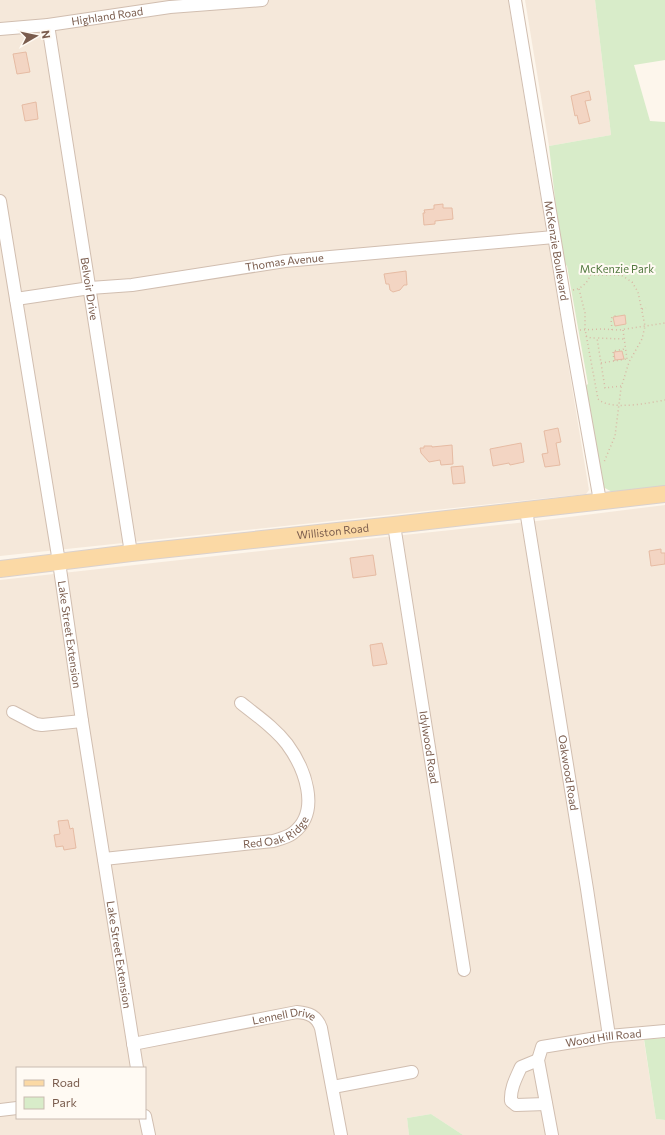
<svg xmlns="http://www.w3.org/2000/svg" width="665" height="1135" font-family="Commissioner,sans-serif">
<rect width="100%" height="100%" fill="#fdf6ec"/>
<g fill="#f5e8da" fill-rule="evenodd">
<path d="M0,0H508L589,490L586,494L0,556Z"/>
<path d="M525,0H595L611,135L549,146Z"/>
<path d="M665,505V1025L642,1028L656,1119L665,1120V1135H463L431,1114L407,1118L409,1135H0V580L385,537L537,521ZM17,1068H145V1118H17Z"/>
</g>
<g fill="#d8ecc9">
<path d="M595,0H665V60L634,65L650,121L665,122V486L614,493L603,487L584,387L588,384L567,266L563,262L558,225L549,146L611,135Z"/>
<path d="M665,1038V1120L656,1119L644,1039Z"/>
<path d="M431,1114L463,1135H409L407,1118Z"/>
</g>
<g fill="#f3d5c3" stroke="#e6bba3">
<path d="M26,52L30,72L17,74L13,54Z"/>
<path d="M589,91L591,100L585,101L590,121L579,124L577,115L575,116L571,96Z"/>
<path d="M36,102L38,119L25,121L22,105Z"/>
<path d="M443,204V208H452L453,219L435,221V224L424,225L423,213H425L424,210L434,209V205Z"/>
<path d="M406,271L407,285H404L400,290L393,292L390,290L389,284H386L384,274Z"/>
<path d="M625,315L626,324L615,326L613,317Z"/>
<path d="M622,351L624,359L615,360L614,352Z"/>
<path d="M558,428L561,442L556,443L560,465L545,467L542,454L548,453L544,431Z"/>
<path d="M521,443L524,462L510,465L509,463L493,466L490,449Z"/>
<path d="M452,445L453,464L441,465L440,460L429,462L421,453L420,448H424V446H432V447Z"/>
<path d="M463,466L465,483L453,484L451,467Z"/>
<path d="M661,549V553H665V564L651,566L649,551Z"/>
<path d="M373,555L376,575L353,578L350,558Z"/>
<path d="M382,643L387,664L373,666L370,645Z"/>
<path d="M68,820L70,829L73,828L76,848L64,850L63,846L56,847L54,835L60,834L58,821Z"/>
</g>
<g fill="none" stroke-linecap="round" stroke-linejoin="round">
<g stroke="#d1beb0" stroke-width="14">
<g id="minor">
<path id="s1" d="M515,0L570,332L600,501"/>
<path id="s2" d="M48,25L131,553"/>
<path id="s3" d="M0,29L48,25L170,7L262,0"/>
<path id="s4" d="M0,201L59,562L82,721L137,1068"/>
<path id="s5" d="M16,299L90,288L132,285L285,261L554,237"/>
<path id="s6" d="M526,510L587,889L609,1036"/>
<path id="s7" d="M394,525L464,970"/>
<path d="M13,712L36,724L42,725L82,721"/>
<path id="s8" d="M104,859L273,841C280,839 288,837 293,833C322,811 304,767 287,744C274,727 257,716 241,703"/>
<path id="s9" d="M133,1044L297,1012C309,1013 317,1016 321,1028L341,1135"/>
<path d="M538,1060L521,1067C516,1078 510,1089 511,1101L516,1105L546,1104"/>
<path d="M333,1087L412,1072"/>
<path d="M0,1110L17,1108"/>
<path d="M145,1116L149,1135"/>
<path id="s10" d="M552,1135L538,1060L542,1047L609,1036L665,1031"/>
</g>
</g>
<g stroke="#dad1cd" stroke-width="18">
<g id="major">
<path id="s11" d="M0,569L131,553L394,525L665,494"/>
</g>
</g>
<g stroke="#d9b8a5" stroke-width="1.5" stroke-dasharray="1 3" stroke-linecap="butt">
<path d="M590,275H621L632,282L638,292L645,326L642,339L629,362L621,388L615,436L604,462"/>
<path d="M579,289L585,313V329L598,399C610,411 649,403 665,400"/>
<path d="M573,290C584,288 590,280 591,270"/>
<path d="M642,309L646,308"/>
<path d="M580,330L602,329L619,330L665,323"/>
<path d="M612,330L611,319L612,317L618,315"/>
<path d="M623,330L627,359L628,361"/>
<path d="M586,336L591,338H597"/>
<path d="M614,361L613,351L625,349"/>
<path d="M601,363L627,359"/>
<path d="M621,386L605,388L597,338L624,339"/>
</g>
<use href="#minor" stroke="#fff" stroke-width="12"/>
<use href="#major" stroke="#fbd9a5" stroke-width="16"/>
</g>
<g text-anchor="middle" stroke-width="4" stroke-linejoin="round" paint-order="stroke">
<g font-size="11" fill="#7a5c4d" stroke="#fffaf3">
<text dy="4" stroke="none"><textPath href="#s3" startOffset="108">Highland Road</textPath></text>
<text dy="4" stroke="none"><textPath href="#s1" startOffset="254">McKenzie Boulevard</textPath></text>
<text dy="4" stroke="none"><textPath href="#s5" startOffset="271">Thomas Avenue</textPath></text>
<text dy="4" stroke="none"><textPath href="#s2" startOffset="267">Belvoir Drive</textPath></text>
<text dy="4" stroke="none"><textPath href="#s11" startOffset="335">Williston Road</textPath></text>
<text dy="4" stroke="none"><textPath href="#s4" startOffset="439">Lake Street Extension</textPath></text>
<text dy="4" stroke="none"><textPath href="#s7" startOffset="225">Idylwood Road</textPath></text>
<text dy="4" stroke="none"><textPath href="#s6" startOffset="266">Oakwood Road</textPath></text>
<text dy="4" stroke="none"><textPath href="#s8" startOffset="176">Red Oak Ridge</textPath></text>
<text dy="4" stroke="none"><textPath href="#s4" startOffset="763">Lake Street Extension</textPath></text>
<text dy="4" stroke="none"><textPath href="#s9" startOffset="154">Lennell Drive</textPath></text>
<text dy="4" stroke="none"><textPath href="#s10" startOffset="152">Wood Hill Road</textPath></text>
</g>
<g font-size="11" fill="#537a41" stroke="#fffaf3">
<text x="617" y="273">McKenzie Park</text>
</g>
</g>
<rect x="16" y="1067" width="130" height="52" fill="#fffaf3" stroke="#cabbb1"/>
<rect x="24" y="1080" width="20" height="6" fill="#fbd9a5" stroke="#cabbb1"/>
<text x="52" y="1087" font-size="12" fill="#7a5c4d">Road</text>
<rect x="24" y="1097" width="20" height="12" fill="#d8ecc9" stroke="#cabbb1"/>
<text x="52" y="1107" font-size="12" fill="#7a5c4d">Park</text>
<g transform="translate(36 36) rotate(81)" stroke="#fffaf3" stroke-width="3" paint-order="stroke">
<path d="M0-3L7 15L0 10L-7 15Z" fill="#7a5c4d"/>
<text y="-6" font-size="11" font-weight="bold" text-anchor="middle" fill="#7a5c4d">N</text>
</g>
</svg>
